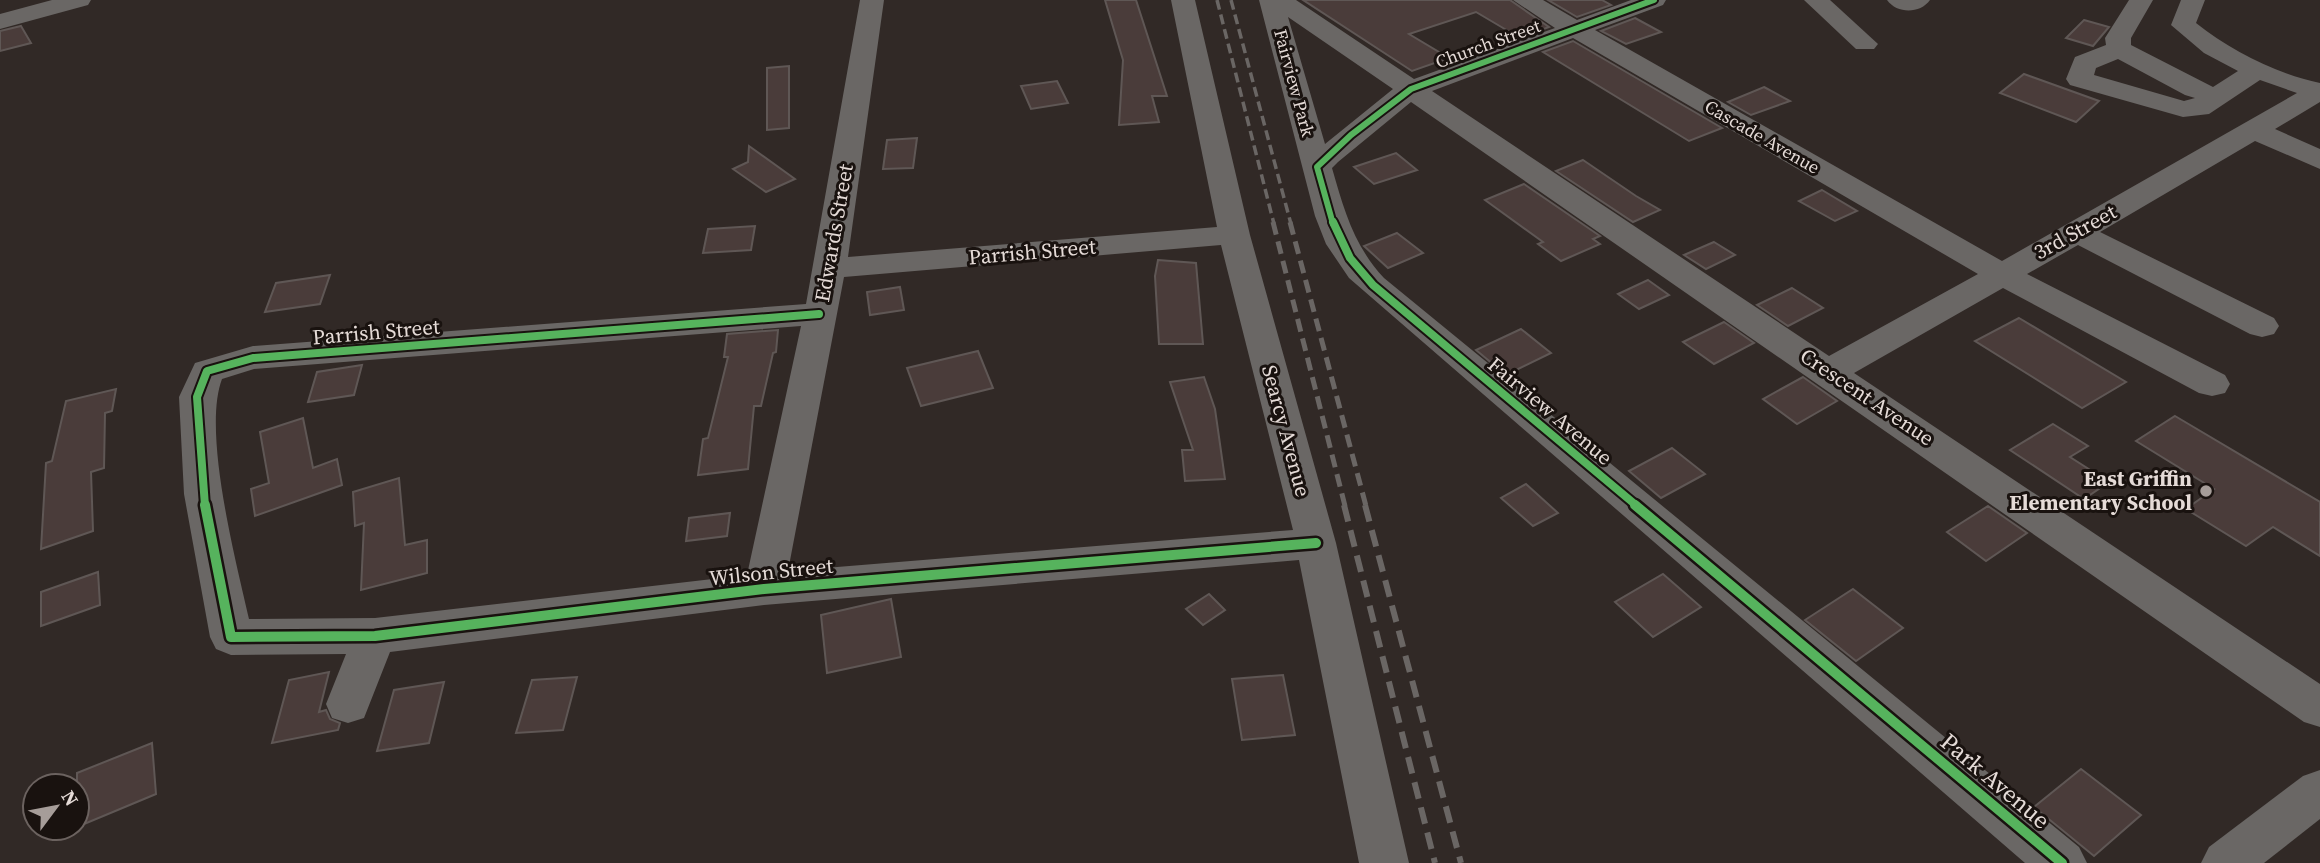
<svg xmlns="http://www.w3.org/2000/svg" width="2320" height="863" font-family="'Source Serif 4',serif">
<rect width="100%" height="100%" fill="#312926"/>
<g fill="#4a3c3a" stroke="#5f5755" stroke-width="2">
<path d="M1105,0H1136L1167,96H1152L1159,122L1119,125L1123,60Z"/>
<path d="M1303,0H1510L1549,27L1520,38L1476,12L1409,34L1449,58L1412,71Z"/>
<path d="M1548,0H1602L1611,5L1577,17Z"/>
<path d="M1635,18L1661,32L1626,44L1601,31Z"/>
<path d="M2084,20L2109,27L2093,46L2066,38Z"/>
<path d="M21,26L31,43L0,51V31Z"/>
<path d="M1573,41L1722,128L1689,141L1543,52Z"/>
<path d="M789,66V128L767,130V68Z"/>
<path d="M2024,74L2099,101L2076,122L2000,93Z"/>
<path d="M1057,81L1068,103L1031,109L1021,86Z"/>
<path d="M1764,87L1790,101L1751,115L1728,102Z"/>
<path d="M917,138L913,168L883,169L887,140Z"/>
<path d="M749,146L795,179L766,192L733,169L748,162Z"/>
<path d="M1396,153L1417,170L1374,184L1354,167Z"/>
<path d="M1583,160L1636,196L1660,210L1633,222L1556,171Z"/>
<path d="M1524,184L1600,236L1593,239L1600,244L1561,261L1538,244L1543,242L1485,200Z"/>
<path d="M1822,190L1857,211L1835,221L1799,201Z"/>
<path d="M755,226L751,250L703,253L708,229Z"/>
<path d="M1397,233L1423,253L1388,268L1364,246Z"/>
<path d="M1714,242L1735,255L1706,269L1684,255Z"/>
<path d="M1158,260L1196,263L1203,344H1159L1155,276Z"/>
<path d="M330,275L320,304L265,312L276,283Z"/>
<path d="M1648,280L1669,295L1639,309L1618,294Z"/>
<path d="M900,287L904,310L870,315L867,292Z"/>
<path d="M1792,288L1823,308L1788,326L1757,305Z"/>
<path d="M2019,318L2126,382L2082,408L1975,341Z"/>
<path d="M1724,322L1754,343L1714,364L1683,342Z"/>
<path d="M1521,329L1551,353L1506,375L1476,350Z"/>
<path d="M778,330L776,352L773,353L761,406H754L748,469L698,475L703,439L708,438L728,357H724L727,334Z"/>
<path d="M978,351L993,388L921,406L907,368Z"/>
<path d="M362,365L354,395L308,402L317,372Z"/>
<path d="M1204,377L1215,409L1225,479L1185,481L1182,450H1193L1170,382Z"/>
<path d="M1803,377L1837,401L1797,424L1763,399Z"/>
<path d="M116,389L112,411L105,413L104,468L91,472L93,531L41,549L46,463L52,461L66,401Z"/>
<path d="M2175,416L2320,502V556L2273,527L2246,546L2186,509L2214,489L2136,441Z"/>
<path d="M303,418L313,468L337,459L342,485L255,516L251,489L269,483L260,432Z"/>
<path d="M2053,424L2088,446L2070,457L2109,482L2084,499L2010,450Z"/>
<path d="M1672,448L1705,474L1661,498L1629,471Z"/>
<path d="M399,478L405,545L427,540V573L361,590L364,523L355,526L353,492Z"/>
<path d="M1526,484L1558,513L1533,526L1501,498Z"/>
<path d="M1988,506L2027,533L1986,561L1947,532Z"/>
<path d="M730,513L727,536L686,541L689,518Z"/>
<path d="M98,572L100,605L41,626V592Z"/>
<path d="M1663,574L1701,607L1653,637L1615,602Z"/>
<path d="M1853,589L1903,628L1856,661L1805,620Z"/>
<path d="M1209,594L1225,610L1203,625L1186,609Z"/>
<path d="M891,599L901,657L827,673L821,615Z"/>
<path d="M329,672L319,712L326,710L330,719L340,723L338,730L272,743L289,680Z"/>
<path d="M1283,675L1295,735L1242,740L1232,679Z"/>
<path d="M577,677L563,730L516,733L532,680Z"/>
<path d="M444,682L429,743L377,751L394,690Z"/>
<path d="M152,743L156,794L77,827V773Z"/>
<path d="M2081,769L2141,815L2094,856L2034,807Z"/>
</g>
<g fill="none" stroke-linecap="round" stroke-linejoin="round">
<g fill="#6a6765" fill-rule="evenodd">
<path d="M52,0H91L88,5L0,29V14Z"/>
<path d="M860,0H884L848,257L1217,227L1171,0H1195L1250,235L1336,543L1409,863H1359L1299,560L764,605L390,652L364,718L348,723L332,718L326,704L346,654L231,655L216,649L210,637L184,494L179,397L195,363L253,346L806,304ZM1221,245L1293,530L788,571L844,277ZM801,326L747,575L375,618L249,619C236,561 202,432 222,379L254,369Z"/>
<path d="M1259,0H1296L1414,79L1555,28L1513,0H1543L1577,20L1631,0H1666L1663,5L1595,30L2002,261L2297,93L2260,80L2209,114L2183,117L2070,85L2066,79L2075,57L2106,45L2105,38L2129,0H2153L2131,38V45L2213,87L2238,71L2204,53L2171,25L2181,0H2205L2196,23C2231,51 2277,74 2320,83V102L2275,129L2320,149V169L2255,141L2100,232L2274,318L2279,326L2274,334L2262,337L2250,334L2078,245L2027,274L2225,375L2230,384L2225,393L2212,396L2199,393L2003,288L1854,373L2320,684V727L2304,722L1411,102L1338,162L1332,168C1344,210 1354,246 1384,278L2079,847L2087,863H2025L1349,278L1326,244L1315,216ZM1288,17L1393,89L1325,144ZM1573,38L1978,274L1829,356L1432,91ZM2118,59L2185,95L2195,98L2184,101L2094,75L2096,68Z"/>
<path d="M1804,0H1830L1878,44L1874,49H1856Z"/>
<path d="M1887,0H1930C1920,14 1897,14 1887,0Z"/>
<path d="M2320,770V819L2264,863H2201L2209,847L2303,776Z"/>
</g>
<g stroke="#6a6664" stroke-width="3.5" stroke-dasharray="10 5" stroke-linecap="butt">
<path d="M1217,0L1274,224"/>
<path d="M1231,0L1291,224"/>
</g>
<g stroke="#6a6664" stroke-width="5" stroke-dasharray="13 7" stroke-linecap="butt">
<path d="M1273,222L1345,506"/>
<path d="M1290,222L1366,506"/>
</g>
<g stroke="#6a6664" stroke-width="6" stroke-dasharray="17 9" stroke-linecap="butt">
<path d="M1344,505L1435,863"/>
<path d="M1365,505L1461,863"/>
</g>
<g stroke="#19120f" stroke-width="10">
<path id="cycleway-far2" d="M1333,224L1317,167L1351,135L1411,89L1654,0"/>
</g>
<g stroke="#19120f" stroke-width="12">
<g id="cycleway-far1">
<path d="M1333,222L1350,258L1373,285L1637,506"/>
<path d="M205,506L197,397L207,371L253,358L819,314"/>
</g>
</g>
<g stroke="#19120f" stroke-width="15">
<g id="cycleway">
<path d="M205,505L231,637L375,636L764,589L1316,543"/>
<path d="M1635,505L2062,863"/>
</g>
</g>
<use href="#cycleway-far2" stroke="#56b35d" stroke-width="6"/>
<use href="#cycleway-far1" stroke="#56b35d" stroke-width="8"/>
<use href="#cycleway" stroke="#56b35d" stroke-width="10"/>
</g>
<circle fill="#a69d99" stroke="#19120f" stroke-width="2.5" cx="2206" cy="491" r="7"/>
<g text-anchor="middle" stroke-width="6" stroke-linejoin="round" paint-order="stroke">
<g font-size="18" fill="#e5dbd7" stroke="#19120f">
<text transform="translate(1488 44) rotate(-20)" y="6">Church Street</text>
<text transform="translate(1294 83) rotate(75)" y="6">Fairview Park</text>
<text transform="translate(1762 137) rotate(30)" y="6">Cascade Avenue</text>
</g>
<g font-size="21" fill="#e5dbd7" stroke="#19120f">
<text transform="translate(2075 232) rotate(-29)" y="7">3rd Street</text>
<text transform="translate(834 233) rotate(-80)" y="7">Edwards Street</text>
<text transform="translate(1032 252) rotate(-5)" y="7">Parrish Street</text>
<text transform="translate(376 332) rotate(-5)" y="7">Parrish Street</text>
<text transform="translate(1867 397) rotate(34)" y="7">Crescent Avenue</text>
<text transform="translate(1550 411) rotate(40)" y="7">Fairview Avenue</text>
<text transform="translate(1286 431) rotate(75)" y="7">Searcy Avenue</text>
<text transform="translate(771 572) rotate(-6)" y="7">Wilson Street</text>
</g>
<g font-size="21" font-weight="bold" fill="#e5dbd7" stroke="#19120f" text-anchor="end">
<text x="2192" y="486">East Griffin<tspan x="2192" dy="24">Elementary School</tspan></text>
</g>
<g font-size="24" fill="#e5dbd7" stroke="#19120f">
<text transform="translate(1995 781) rotate(40)" y="8">Park Avenue</text>
</g>
</g>
<g transform="translate(56 807) rotate(58)"><circle r="33" fill="#19120f" stroke="#6b625f" stroke-width="2"/>
<path d="M0-5L12 26L0 18L-12 26Z" fill="#a69d99"/>
<text y="-10" font-size="19" font-weight="bold" text-anchor="middle" fill="#e5dbd7">N</text>
</g>
</svg>
